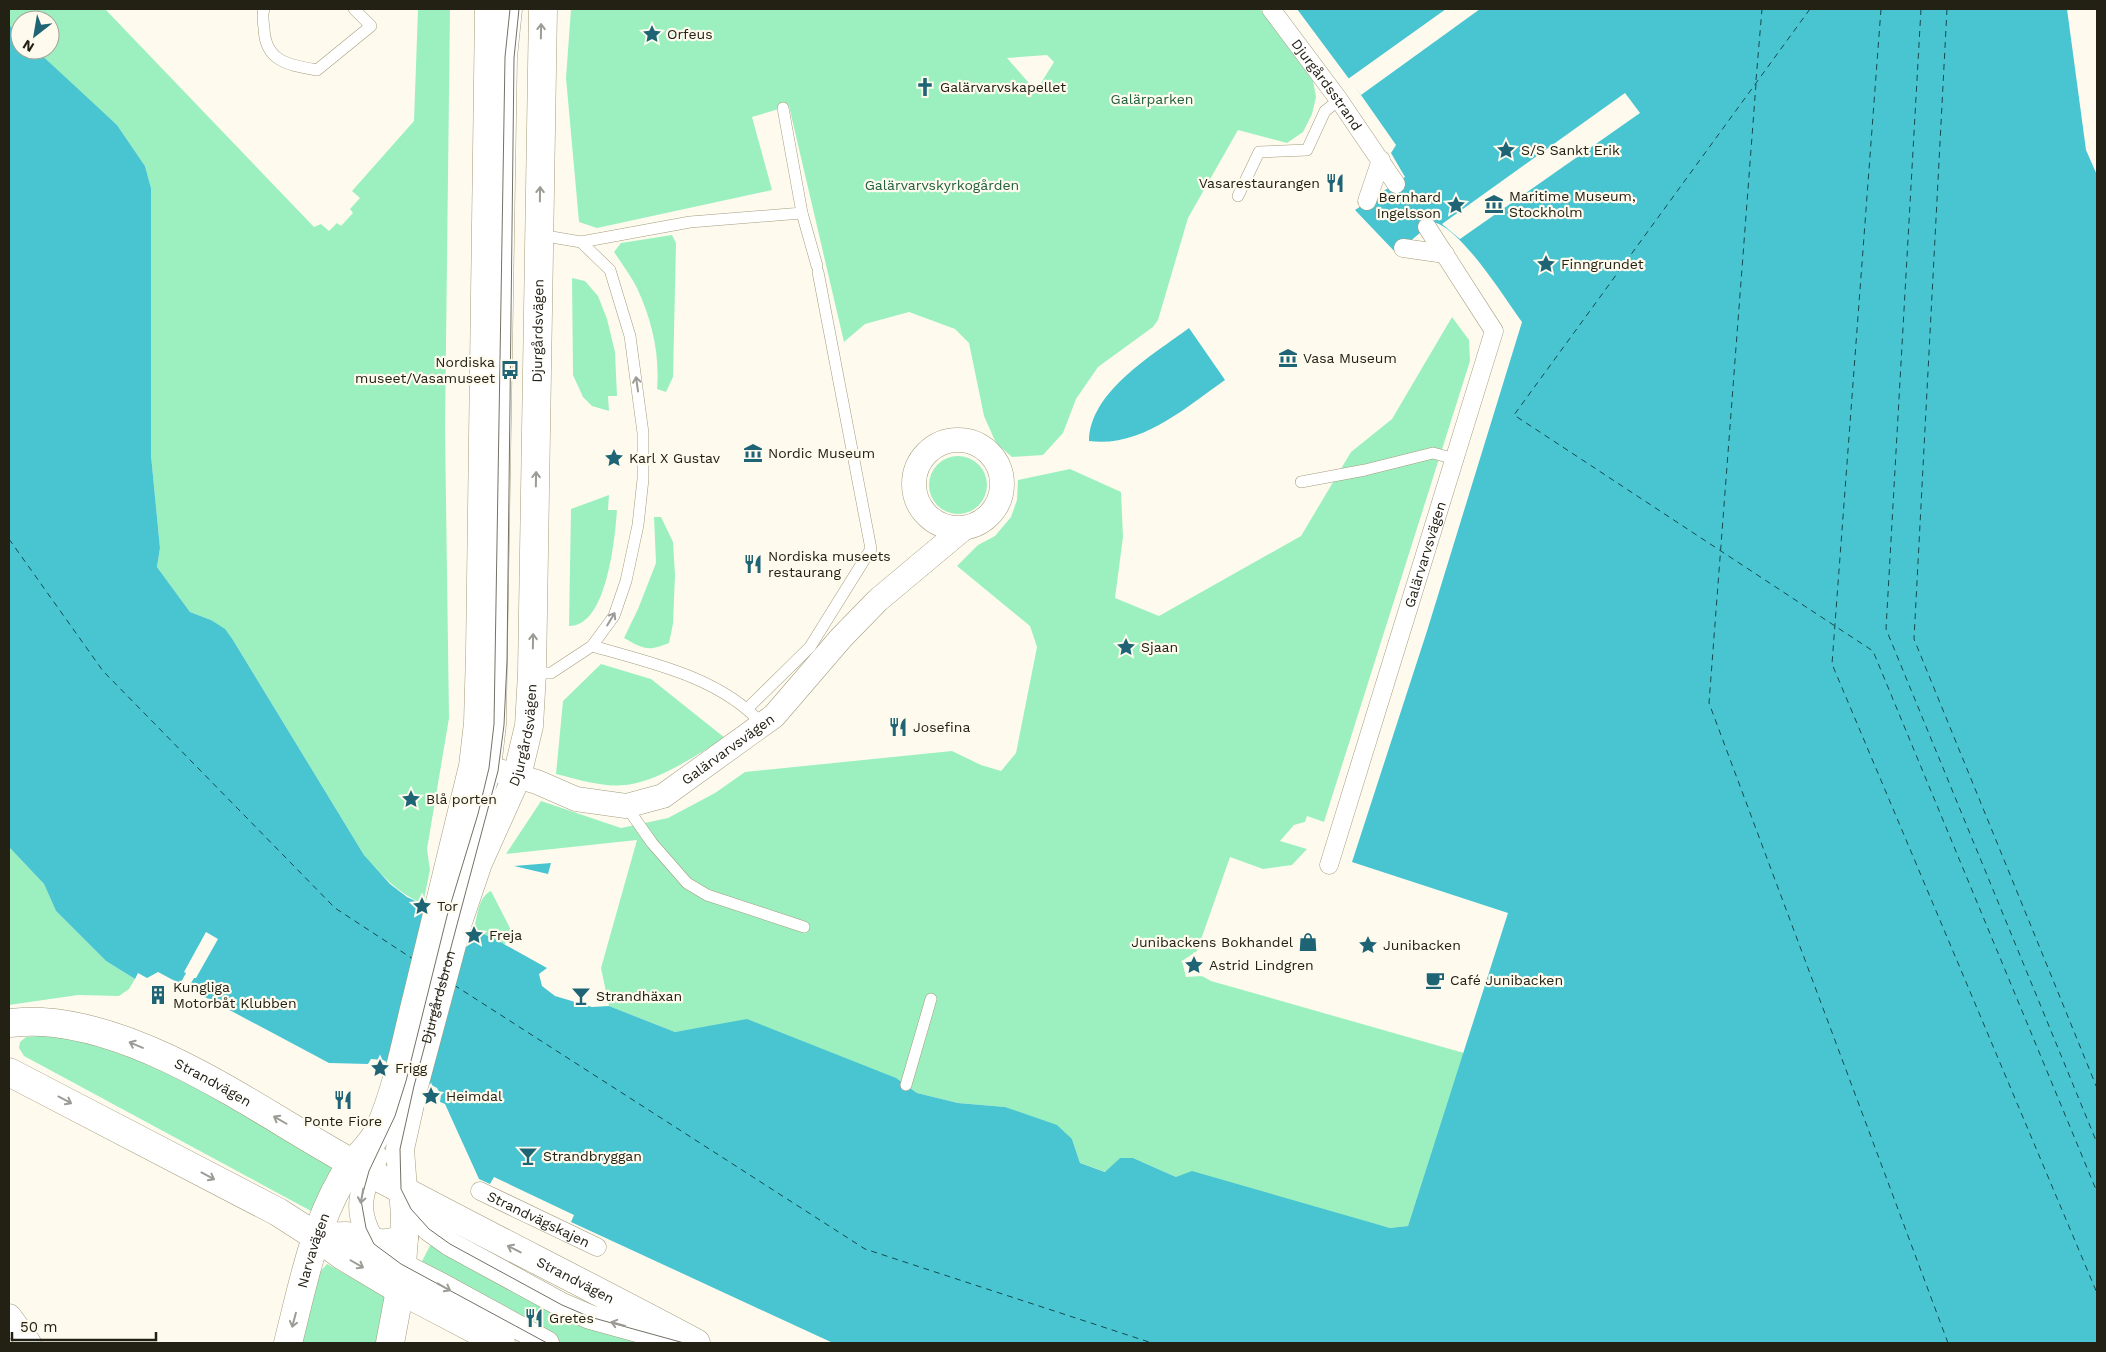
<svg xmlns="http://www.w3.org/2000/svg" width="2106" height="1352" font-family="'Work Sans',sans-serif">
<rect width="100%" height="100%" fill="#fefbee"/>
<g fill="#9cf0c0" fill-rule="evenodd">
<path d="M9,9H105L314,227L321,224L329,231L337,223L341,226L353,213L350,209L360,198L352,191L414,121L418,9H450L445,428L449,718L427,849L430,870L423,904C396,892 383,876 364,855L233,640L211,620L190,612L157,567L160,548L151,455V188L145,166L117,125L34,50H50V20H20V36L9,25Z"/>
<path d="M571,9H1260L1313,81L1316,97L1312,114L1303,132L1287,143L1238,130L1188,218L1158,320L1153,327L1098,367L1076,399L1063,433L1043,455L1012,457L996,443L984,416L969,343L955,329L909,312L865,324L844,342L789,106L752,117L772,190L597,228L579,222L566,78ZM1047,55L1054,62L1036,91L1007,58Z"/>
<path d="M672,235L676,243L673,377L666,392L657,389C660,355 652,320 637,288C631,276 622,264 614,252L621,243Z"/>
<path d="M572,278L585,281L598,296L607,319L615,352L617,396H608L609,411L592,406L583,397L573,375Z"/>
<path d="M1452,317L1469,340L1470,361L1324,822L1307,816L1305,822L1294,825L1280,841L1307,849L1292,865L1263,869L1230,857L1197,951L1182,961L1186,977L1202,976L1211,981L1464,1053L1408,1226L1390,1228L1344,1216L1176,1177L1133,1158H1120L1106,1172L1080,1163L1072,1139L1005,1107L958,1103L917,1093L906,1085L708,1027L675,1032L609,1006L601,968L637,840L506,854L541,801L621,828L668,818L715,793L745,772L952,751L981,765L1001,771L1016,753L1037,647L1030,626L957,566L978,545L995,536L1011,517L1017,500L1018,480L1070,469L1121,492L1123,537L1115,598L1159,616L1301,536L1351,452L1392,419Z"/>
<circle cx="958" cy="485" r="29"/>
<path d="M609,495L608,510H617C615,538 607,627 569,626L571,509Z"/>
<path d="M654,517H661L673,542L675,575L673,624L669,643C647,652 644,649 624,638L638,609L656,563Z"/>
<path d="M601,664L651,679L725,738C697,754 664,778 632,784C607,789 580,780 556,774L563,701Z"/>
<path d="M9,847L44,884L56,911L106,961L135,979L129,989L119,996L78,995L9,1005Z"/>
<path d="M491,891L512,932L504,945L474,930C477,917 478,897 491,891Z"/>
<path d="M77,1033L157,1066L332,1163L334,1171L311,1211L24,1056L19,1048L20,1042L26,1037Z"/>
<path d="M433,1240L663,1343H561L419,1267Z"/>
<path d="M327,1264L390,1299L378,1343H298L319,1273Z"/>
</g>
<g fill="#49c5d1">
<path d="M1297,9H2067L2086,150L2097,175V1343H833L571,1222L574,1215L494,1177L490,1184L479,1179L445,1104L440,1102L441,1095L437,1088L383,1060L371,1059L368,1064L329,1063L158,972L147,978L138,973L135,979L106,961L56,911L44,884L9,847V25L20,35V50H36L117,125L145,166L151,188V455L160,548L157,567L190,612L211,620L225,629L233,640L364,855L390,884L407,897L502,943L547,968L539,974L542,986L555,996L592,1007L609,1006L675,1032L747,1019L896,1078L917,1093L958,1103L1005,1107L1057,1125L1072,1139L1080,1163L1105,1172L1120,1158H1133L1176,1177L1192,1171L1390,1228L1408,1226L1508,913L1352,862L1427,631L1522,322C1504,297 1461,228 1433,222L1396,253L1355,210L1405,177L1391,153L1396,145L1361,95Z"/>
<path d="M1189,328L1225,380C1185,408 1141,448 1089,441C1090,391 1153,355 1189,328Z"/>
<path d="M551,863L548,874L514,866Z"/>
</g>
<g fill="#fefbee">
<path d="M1446,9H1480L1361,95L1348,79Z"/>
<path d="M1625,93L1640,113L1460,239L1442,224Z"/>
<path d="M206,932L218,939L196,978H194L188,988L180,984L186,973L184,972Z"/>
</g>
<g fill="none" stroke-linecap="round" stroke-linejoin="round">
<g stroke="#144a50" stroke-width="1" stroke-dasharray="6 5" stroke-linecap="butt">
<path d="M1810,9L1514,415L1873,651L2097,1192"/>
<path d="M1881,9L1832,664L2097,1293"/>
<path d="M1921,9L1886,629L2097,1143"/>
<path d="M1947,9L1914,639L2097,1088"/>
<path d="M1756,80L1762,9"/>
<path d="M1756,84L1709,703L1948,1343"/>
<path d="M9,539L103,671L335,908L413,959"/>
<path d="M454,985L865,1249L1152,1343"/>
</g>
<g stroke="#a49c7d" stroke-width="12">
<g id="service">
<path d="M264,9C262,15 263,22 264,28C265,62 289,65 317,70L371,26L354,9"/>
<path d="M1238,196L1259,152L1307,150L1325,111L1339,100"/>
<path d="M802,213L817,266"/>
<path d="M540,235L581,242L690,222L802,213L783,108"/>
<path d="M1301,482L1365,470L1433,453L1455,459"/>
<path d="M592,646C651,663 720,677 762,724"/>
<path d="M532,673H551L592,646L614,616L626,581L638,525L643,479V433L630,336L610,270L581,242"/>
<path d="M748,708L810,647L871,549L818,272"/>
<path d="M626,806L652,843L687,883L707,895L804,927"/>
<path d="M906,1085L931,999"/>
</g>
</g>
<g stroke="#a49c7d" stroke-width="19">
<g id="pedestrian">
<path id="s1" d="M1271,9L1339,100L1396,184"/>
<path d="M1367,201L1381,160"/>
<path d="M1403,248L1445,254"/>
<path id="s2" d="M1329,865L1494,331L1427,227"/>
<path id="s3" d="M480,1191L597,1247"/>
</g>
</g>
<g stroke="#a49c7d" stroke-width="25">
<g id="minor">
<circle cx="958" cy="484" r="44"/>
<path id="s4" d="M499,771L537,782L576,799L626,806L663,796L774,716L841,638L878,600L964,528"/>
<path d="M460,874L489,768L494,724L505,57L510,9"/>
<path d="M376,1157C358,1198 353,1214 380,1253"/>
<path d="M402,1191L411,1209L429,1229L450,1244L562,1305L590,1317L677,1341"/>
<path d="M357,1242L441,1285L547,1343"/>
<path d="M9,1316L29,1343"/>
</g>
</g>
<g stroke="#a49c7d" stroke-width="29">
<g id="tertiary">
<path id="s5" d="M9,1023C20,1022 32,1021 43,1022C150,1029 261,1113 352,1163C466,1225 582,1282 696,1343"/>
<path d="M9,1072L278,1212L317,1237L343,1256L400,1290L501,1343"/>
<path d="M317,1237C326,1237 336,1236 345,1236C371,1238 377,1250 404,1238"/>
<path id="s6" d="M288,1343C302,1288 313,1229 342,1179C352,1160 372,1147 380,1128C398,1086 406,1040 417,997C436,920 455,843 473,766L478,723L480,653L489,9"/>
<path id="s7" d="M390,1343L400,1290L404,1238L405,1216L400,1149L414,1086L458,922L478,863L517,776L529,726L532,673L543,9"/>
</g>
</g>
<use href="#service" stroke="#fff" stroke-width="11"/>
<use href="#pedestrian" stroke="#fff" stroke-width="18"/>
<use href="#minor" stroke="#fff" stroke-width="24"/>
<use href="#tertiary" stroke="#fff" stroke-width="28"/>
<g stroke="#747164" stroke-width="1">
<path d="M510,9L505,57L494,724L489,768L478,814L447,916L406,1081L395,1116L369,1171L361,1200L366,1228L374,1244L401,1264L547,1343"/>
<path d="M519,9L514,58L507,661L504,725L498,771L414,1086L400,1149L401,1189L411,1209L429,1229L450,1244L562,1305L590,1317L684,1343"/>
</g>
</g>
<defs><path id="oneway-shaft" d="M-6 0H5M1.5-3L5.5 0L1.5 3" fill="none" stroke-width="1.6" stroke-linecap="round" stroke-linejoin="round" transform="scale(1.25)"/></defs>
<g stroke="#9c9b95">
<use href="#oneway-shaft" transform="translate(541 31) rotate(-89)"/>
<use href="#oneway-shaft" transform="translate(540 194) rotate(-89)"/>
<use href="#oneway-shaft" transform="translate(637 384) rotate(-98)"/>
<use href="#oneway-shaft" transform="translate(536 479) rotate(-89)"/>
<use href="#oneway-shaft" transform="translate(611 619) rotate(-59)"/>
<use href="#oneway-shaft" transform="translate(533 641) rotate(-89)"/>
<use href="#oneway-shaft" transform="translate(136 1045) rotate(-157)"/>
<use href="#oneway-shaft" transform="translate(65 1100) rotate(28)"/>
<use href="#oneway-shaft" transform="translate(280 1120) rotate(-150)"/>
<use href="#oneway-shaft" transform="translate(208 1176) rotate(28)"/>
<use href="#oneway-shaft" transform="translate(362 1196) rotate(100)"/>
<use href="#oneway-shaft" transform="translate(514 1249) rotate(-153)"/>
<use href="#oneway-shaft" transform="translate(357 1264) rotate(30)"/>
<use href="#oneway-shaft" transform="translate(444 1287) rotate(29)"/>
<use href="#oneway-shaft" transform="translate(294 1320) rotate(105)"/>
<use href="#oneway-shaft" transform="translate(618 1324) rotate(-164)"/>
</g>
<defs>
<g id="sight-bare" transform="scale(1.5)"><path d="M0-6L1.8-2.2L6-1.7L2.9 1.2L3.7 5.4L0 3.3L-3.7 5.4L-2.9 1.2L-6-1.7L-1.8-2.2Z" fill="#1e6475" stroke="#fefbee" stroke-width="2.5" paint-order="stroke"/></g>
<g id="church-bare" transform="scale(1.5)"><path d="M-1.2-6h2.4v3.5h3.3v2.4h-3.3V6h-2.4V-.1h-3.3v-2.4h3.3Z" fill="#1e6475" stroke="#fefbee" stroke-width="2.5" paint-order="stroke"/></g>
<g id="restaurant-bare" transform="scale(1.5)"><path d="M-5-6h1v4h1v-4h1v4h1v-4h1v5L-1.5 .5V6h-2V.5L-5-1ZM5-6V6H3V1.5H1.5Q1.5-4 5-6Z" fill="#1e6475" stroke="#fefbee" stroke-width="2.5" paint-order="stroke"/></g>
<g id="museum-bare" transform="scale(1.5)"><path d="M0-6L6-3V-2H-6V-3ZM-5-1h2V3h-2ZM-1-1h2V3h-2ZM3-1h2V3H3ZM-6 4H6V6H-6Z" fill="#1e6475" stroke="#fefbee" stroke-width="2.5" paint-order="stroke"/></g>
<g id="bus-bare" transform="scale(1.5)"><path d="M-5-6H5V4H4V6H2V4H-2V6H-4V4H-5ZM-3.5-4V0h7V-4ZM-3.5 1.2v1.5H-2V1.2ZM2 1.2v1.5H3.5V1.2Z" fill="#1e6475" stroke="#fefbee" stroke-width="2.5" paint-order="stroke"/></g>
<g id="shop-bare" transform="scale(1.5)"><path d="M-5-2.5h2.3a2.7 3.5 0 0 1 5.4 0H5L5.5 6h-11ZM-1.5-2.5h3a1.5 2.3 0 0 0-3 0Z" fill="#1e6475" stroke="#fefbee" stroke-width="2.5" paint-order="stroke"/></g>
<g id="cafe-bare" transform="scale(1.5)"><path d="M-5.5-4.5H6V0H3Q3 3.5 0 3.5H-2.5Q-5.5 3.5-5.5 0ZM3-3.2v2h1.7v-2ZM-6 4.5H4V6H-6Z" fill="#1e6475" stroke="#fefbee" stroke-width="2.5" paint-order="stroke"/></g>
<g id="building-bare" transform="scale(1.5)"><path d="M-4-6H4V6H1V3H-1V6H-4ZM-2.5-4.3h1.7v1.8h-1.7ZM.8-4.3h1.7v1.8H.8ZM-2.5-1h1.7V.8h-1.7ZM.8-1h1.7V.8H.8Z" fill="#1e6475" stroke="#fefbee" stroke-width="2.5" paint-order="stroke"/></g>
<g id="bar-bare" transform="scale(1.5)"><path d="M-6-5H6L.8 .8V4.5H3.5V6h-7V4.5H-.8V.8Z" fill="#1e6475" stroke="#fefbee" stroke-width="2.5" paint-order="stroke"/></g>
</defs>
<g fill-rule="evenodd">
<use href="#sight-bare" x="652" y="34"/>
<use href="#church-bare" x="925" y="87"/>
<use href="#sight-bare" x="1506" y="150"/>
<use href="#restaurant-bare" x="1335" y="183"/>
<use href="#museum-bare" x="1494" y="204"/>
<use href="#sight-bare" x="1456" y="205"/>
<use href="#sight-bare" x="1546" y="264"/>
<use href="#museum-bare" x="1288" y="358"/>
<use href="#bus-bare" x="510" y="370"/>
<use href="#museum-bare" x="753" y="453"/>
<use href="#sight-bare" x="614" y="458"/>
<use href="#restaurant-bare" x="753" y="564"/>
<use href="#sight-bare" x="1126" y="647"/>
<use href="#restaurant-bare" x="898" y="727"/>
<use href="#sight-bare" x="411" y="799"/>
<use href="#sight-bare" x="422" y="906"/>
<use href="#sight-bare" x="474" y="935"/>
<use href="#shop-bare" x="1308" y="942"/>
<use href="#sight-bare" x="1368" y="945"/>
<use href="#sight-bare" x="1194" y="965"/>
<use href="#cafe-bare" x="1435" y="980"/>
<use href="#building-bare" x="158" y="995"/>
<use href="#bar-bare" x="581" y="996"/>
<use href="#sight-bare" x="380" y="1068"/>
<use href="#sight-bare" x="431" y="1096"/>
<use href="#restaurant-bare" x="343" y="1100"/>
<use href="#bar-bare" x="528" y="1156"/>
<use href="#restaurant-bare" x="534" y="1318"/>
</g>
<g text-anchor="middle" stroke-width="4.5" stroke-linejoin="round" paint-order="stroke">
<g font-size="14" fill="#232014" stroke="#fefbee" text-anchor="start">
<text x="667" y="39">Orfeus</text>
<text x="940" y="92">Galärvarvskapellet</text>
<text x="1521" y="155">S/S Sankt Erik</text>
<text x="1320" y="188" text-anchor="end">Vasarestaurangen</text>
<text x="1509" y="201">Maritime Museum,<tspan x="1509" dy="16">Stockholm</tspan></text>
<text x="1441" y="202" text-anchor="end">Bernhard<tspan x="1441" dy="16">Ingelsson</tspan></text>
<text x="1561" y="269">Finngrundet</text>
<text x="1303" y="363">Vasa Museum</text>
<text x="495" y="367" text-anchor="end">Nordiska<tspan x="495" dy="16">museet/Vasamuseet</tspan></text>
<text x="768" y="458">Nordic Museum</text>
<text x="629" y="463">Karl X Gustav</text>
<text x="768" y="561">Nordiska museets<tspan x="768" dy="16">restaurang</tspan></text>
<text x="1141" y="652">Sjaan</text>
<text x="913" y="732">Josefina</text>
<text x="426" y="804">Blå porten</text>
<text x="437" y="911">Tor</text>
<text x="489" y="940">Freja</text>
<text x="1293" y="947" text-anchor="end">Junibackens Bokhandel</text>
<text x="1383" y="950">Junibacken</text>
<text x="1209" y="970">Astrid Lindgren</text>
<text x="1450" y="985">Café Junibacken</text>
<text x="173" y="992">Kungliga<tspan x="173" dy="16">Motorbåt Klubben</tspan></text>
<text x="596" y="1001">Strandhäxan</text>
<text x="395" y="1073">Frigg</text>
<text x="446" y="1101">Heimdal</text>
<text x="343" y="1126" text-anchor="middle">Ponte Fiore</text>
<text x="543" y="1161">Strandbryggan</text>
<text x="549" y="1323">Gretes</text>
</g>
<g font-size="14" fill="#232014" stroke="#fefbee">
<text dy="5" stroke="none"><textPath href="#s1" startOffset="94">Djurgårdsstrand</textPath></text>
<text dy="5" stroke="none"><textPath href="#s7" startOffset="1034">Djurgårdsvägen</textPath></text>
<text dy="5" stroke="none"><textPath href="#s2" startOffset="325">Galärvarvsvägen</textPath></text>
<text dy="5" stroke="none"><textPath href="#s7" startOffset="629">Djurgårdsvägen</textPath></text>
<text dy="5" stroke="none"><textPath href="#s4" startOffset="251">Galärvarvsvägen</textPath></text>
<text dy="5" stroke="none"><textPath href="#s7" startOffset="352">Djurgårdsbron</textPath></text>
<text dy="5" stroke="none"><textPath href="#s5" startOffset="216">Strandvägen</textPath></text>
<text dy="5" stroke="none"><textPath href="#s3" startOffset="65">Strandvägskajen</textPath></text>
<text dy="5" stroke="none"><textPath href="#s6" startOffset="96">Narvavägen</textPath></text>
<text dy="5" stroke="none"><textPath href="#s5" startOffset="629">Strandvägen</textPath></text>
</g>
<g font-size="14" fill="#216041" stroke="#fefbee">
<text x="1152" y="104">Galärparken</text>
<text x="942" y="190">Galärvarvskyrkogården</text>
</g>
</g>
<rect width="2106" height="1352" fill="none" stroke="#232014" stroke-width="20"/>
<g transform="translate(35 35) rotate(211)"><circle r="24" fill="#fefbee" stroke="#a6a397"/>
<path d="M0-4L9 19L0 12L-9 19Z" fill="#1e6475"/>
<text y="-8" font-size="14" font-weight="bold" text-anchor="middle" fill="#232014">N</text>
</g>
<path d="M12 1332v8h144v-8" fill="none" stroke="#232014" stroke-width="2.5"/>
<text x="20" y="1332" font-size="15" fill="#232014" stroke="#fefbee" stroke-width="4" paint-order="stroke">50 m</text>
</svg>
